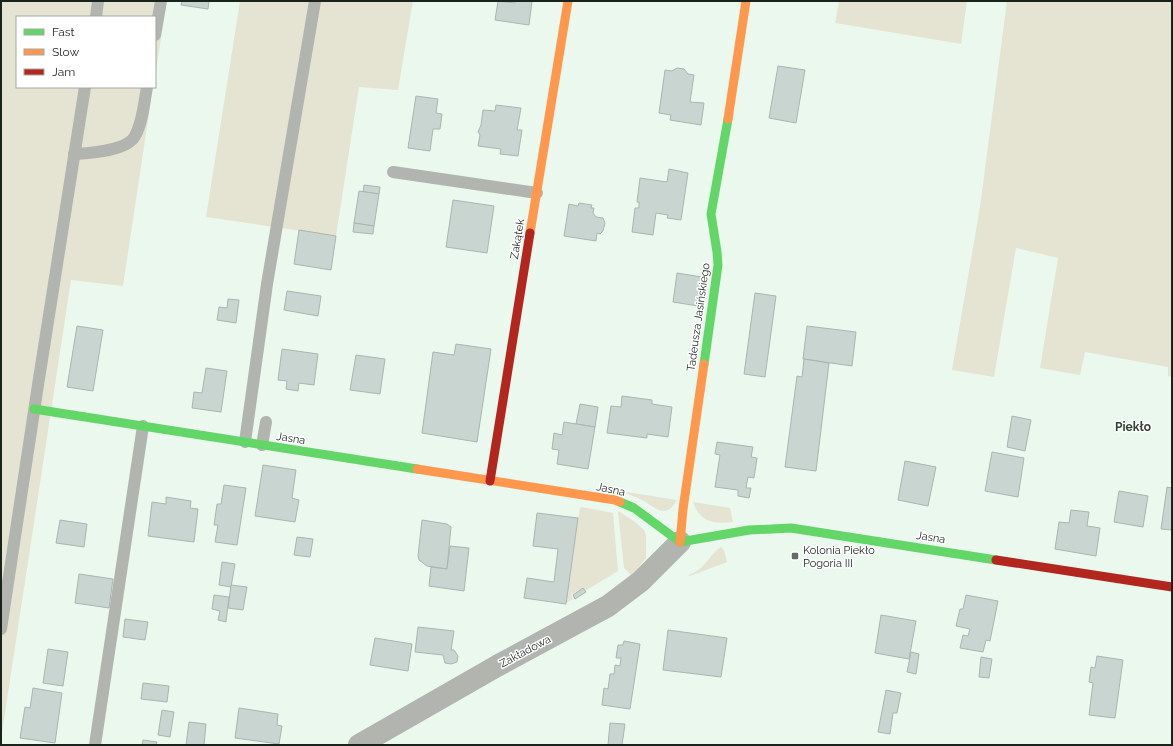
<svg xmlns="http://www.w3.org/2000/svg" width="1173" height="746" font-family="Raleway,sans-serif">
<rect width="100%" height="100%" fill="#ebf8ee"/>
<g fill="#e5e4d3">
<path d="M1,1H167L155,76V17H17V87H153L123,286L71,280L1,739Z"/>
<path d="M240,1H413L398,90L359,87L336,236L206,217Z"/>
<path d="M839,1H967L961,44L835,23Z"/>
<path d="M1007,1H1172V377L1168,376V367L1085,352L1080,375L1040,368L1058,258L1016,248L994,377L952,370L980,207Z"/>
<path d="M627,492L677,500C666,520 656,508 642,500C637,497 632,496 627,494Z"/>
<path d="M693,502L730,508L733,522C713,524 701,523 693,502Z"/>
<path d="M581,507L613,513L618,571L585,591L583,588L571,595L573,599L566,603L578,518L580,508Z"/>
<path d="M618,511L634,521L644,530L646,535V558L632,576L624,568Z"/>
<path d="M721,547L724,550L727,562L690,576L688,575C705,570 708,556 721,547Z"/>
</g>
<g fill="#c9d5d0" stroke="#aab5b0">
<path d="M182,1H209L208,9L181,5Z"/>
<path d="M498,1L515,3V1H532L529,25L495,20Z"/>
<path d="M778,66L805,70L796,123L769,118Z"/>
<path d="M677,68L684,69L688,74L694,75L690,102L704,103L701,125L670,120L671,115L659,113L665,70L672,71Z"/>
<path d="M416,96L438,99L436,113L442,114L440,129H433L430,151L408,148Z"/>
<path d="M496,105L521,108L517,130H522L518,156L500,154L501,149L478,146L480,135L478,132L481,125L483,110L495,111Z"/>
<path d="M669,169L688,173L681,220L667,218L668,215L656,213L653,235L632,232L635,208H639V202H637L640,178L667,182Z"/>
<path d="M364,185L380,187L379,194L363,192Z"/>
<path d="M359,191L379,194L374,226L354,223Z"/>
<path d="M453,200L494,206L487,253L446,247Z"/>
<path d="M579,203L592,205L591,208H594L593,213L596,217L603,218L605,223L603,231L600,234L597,233L596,241L564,236L569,204L578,206Z"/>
<path d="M354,223L374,226L373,234L353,232Z"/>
<path d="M299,230L336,236L331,270L294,264Z"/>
<path d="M677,273L702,277L698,306L673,302Z"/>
<path d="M287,291L321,296L318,316L284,310Z"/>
<path d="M755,293L776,296L765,377L744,374Z"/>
<path d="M228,299L239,300L236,323L217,320L219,307L227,308Z"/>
<path d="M77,326L103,330L93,391L67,387Z"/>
<path d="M807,326L856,332L852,366L803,359Z"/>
<path d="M456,344L491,349L477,442L422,433L433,352L454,355Z"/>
<path d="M282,349L318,354L314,385L299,383L298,391L286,389L287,381L278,380Z"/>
<path d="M356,355L385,359L380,394L350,390Z"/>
<path d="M804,359L829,363L816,471L785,467L797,376L802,377Z"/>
<path d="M206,368L227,371L221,412L192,408L194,392L202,393Z"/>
<path d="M622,396L652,400V404L672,407L668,437L647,434V438L607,433L611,406L621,407Z"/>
<path d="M580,404L598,407L595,427L576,424Z"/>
<path d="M1012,416L1031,420L1025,451L1007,447Z"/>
<path d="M564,422L595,427L588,469L557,464L559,450L552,449L554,433L562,435Z"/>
<path d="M717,442L753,447L751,457L757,458L754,478L748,477L746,488H751L749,498L738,496V490L715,487L720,455L715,454Z"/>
<path d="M992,452L1024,458L1018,497L985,491Z"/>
<path d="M905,461L936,467L928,506L898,500Z"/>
<path d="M263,465L296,470L292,498L299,500L295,522L255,516Z"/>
<path d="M224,485L246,488L237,545L215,542L218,525H214L217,504H221Z"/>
<path d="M1167,487L1172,488V530L1161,529Z"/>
<path d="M1119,491L1148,496L1143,527L1114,522Z"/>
<path d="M166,497L191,501L190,508L198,509L194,542L148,536L152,502L166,504Z"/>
<path d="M1071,510L1089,512L1087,526L1100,528L1096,556L1055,549L1059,522L1069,523Z"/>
<path d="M537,513L578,518L566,604L524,598L527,578L554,582L558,549L533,546Z"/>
<path d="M60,520L87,524L84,547L56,543Z"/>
<path d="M422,520L447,524L451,527L447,569L427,566L419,560L418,556Z"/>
<path d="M297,537L313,539L310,557L294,555Z"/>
<path d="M450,546L469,548L464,591L429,586L431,567L447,569Z"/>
<path d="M222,562L235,564L231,587L219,585Z"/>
<path d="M79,574L113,579L109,608L75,603Z"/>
<path d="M231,585L247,587L243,610L228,608Z"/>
<path d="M583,588L586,592L575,599L573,595Z"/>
<path d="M214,595L229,597L226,622L218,620L220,611L212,609Z"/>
<path d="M966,595L998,601L990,641L986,640L983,652L960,648L963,635L968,636L970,629L956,626L960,609H963Z"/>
<path d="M881,615L916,621L909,659L875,653Z"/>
<path d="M125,619L148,622L145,640L123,637Z"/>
<path d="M418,627L454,631L451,650H454L458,656L457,662L451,664L445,663L443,655L415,652Z"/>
<path d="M668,630L727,638L721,677L663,670Z"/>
<path d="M375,638L412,644L408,671L370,665Z"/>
<path d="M624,641L640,644L630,709L602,705L604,688L608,689L610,674H614L615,665L620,666L621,658H616L618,645H623Z"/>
<path d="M48,649L68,652L63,686L43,683Z"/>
<path d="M911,652L919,654L916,674L907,672Z"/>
<path d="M1097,656L1123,660L1115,718L1089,715L1093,683L1089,682L1091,667L1095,668Z"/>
<path d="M981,657L992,659L989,678L979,677Z"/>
<path d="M143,683L169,686L167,702L141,699Z"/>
<path d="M33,688L62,693L55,743L20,738L25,707L30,708Z"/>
<path d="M886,690L901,693L897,713H893L890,734L878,732Z"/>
<path d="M239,708L278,714L277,725L282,726L279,744L235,738Z"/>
<path d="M162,710L174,712L170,737L158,735Z"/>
<path d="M189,722L206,724L204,745H186Z"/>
<path d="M610,723L625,724L622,745H608Z"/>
<path d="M143,740L157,742L156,745H142Z"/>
</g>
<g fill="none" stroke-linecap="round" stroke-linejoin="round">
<g stroke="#b1b4af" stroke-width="12">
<path d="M96,17L98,1"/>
<path d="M155,35L161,1"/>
<path d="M74,154C90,153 127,151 135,136C143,121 144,103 147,87"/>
<path d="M393,172L537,193"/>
<path d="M245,442L267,284L315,1"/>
<path d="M262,445L266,422"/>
<path d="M1,629L38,385L85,87"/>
<path d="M95,745L143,426"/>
</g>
<path stroke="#b1b4af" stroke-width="22" d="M359,745L497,666L608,606L641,581L680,542"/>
<g stroke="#63d668" stroke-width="9">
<path d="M704,364L718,265L717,252L711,214L728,119"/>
<path d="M34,409L417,469"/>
<path d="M620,502L634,508L680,542L749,530L791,528L996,560"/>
</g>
<g stroke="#ff974d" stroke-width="9">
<path d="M728,119L746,1"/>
<path d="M530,233L568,1"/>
<path d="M417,469L615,500L620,502"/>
<path d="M680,542L683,509L704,364"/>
</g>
<g stroke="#b3261e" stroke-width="9">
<path d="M490,481L530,233"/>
<path d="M996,560L1172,587"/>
</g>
</g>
<rect fill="#636d66" stroke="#fff" stroke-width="1.5" x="791" y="552" width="8" height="8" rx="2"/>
<g text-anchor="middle" stroke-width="3" stroke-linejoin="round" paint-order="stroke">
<g font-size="11" fill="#1a221c" stroke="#fff">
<text transform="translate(517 239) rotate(-81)" y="4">Zakątek</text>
<text transform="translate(698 317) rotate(-82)" y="4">Tadeusza Jasińskiego</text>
<text transform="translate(291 438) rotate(9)" y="4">Jasna</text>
<text transform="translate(611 489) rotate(12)" y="4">Jasna</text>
<text transform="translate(931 537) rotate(9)" y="4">Jasna</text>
<text transform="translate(525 651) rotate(-28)" y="4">Zakładowa</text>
</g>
<g font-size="11" fill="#1a221c" stroke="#fff" text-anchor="start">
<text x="803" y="554">Kolonia Piekło<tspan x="803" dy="13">Pogoria III</tspan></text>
</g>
<g font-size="12" font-weight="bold" fill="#2f4234" stroke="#fff">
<text x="1133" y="431">Piekło</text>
</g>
</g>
<rect width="1173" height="746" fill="none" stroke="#1a221c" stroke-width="4"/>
<rect x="16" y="16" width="140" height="72" fill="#ffffff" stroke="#a3a7a4"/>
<rect x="24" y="29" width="20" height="6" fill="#63d668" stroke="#a3a7a4"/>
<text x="52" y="36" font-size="12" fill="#1a221c">Fast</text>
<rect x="24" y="49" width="20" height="6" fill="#ff974d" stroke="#a3a7a4"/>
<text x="52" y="56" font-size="12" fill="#1a221c">Slow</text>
<rect x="24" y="69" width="20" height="6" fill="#b3261e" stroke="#a3a7a4"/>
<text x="52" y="76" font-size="12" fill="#1a221c">Jam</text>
</svg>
